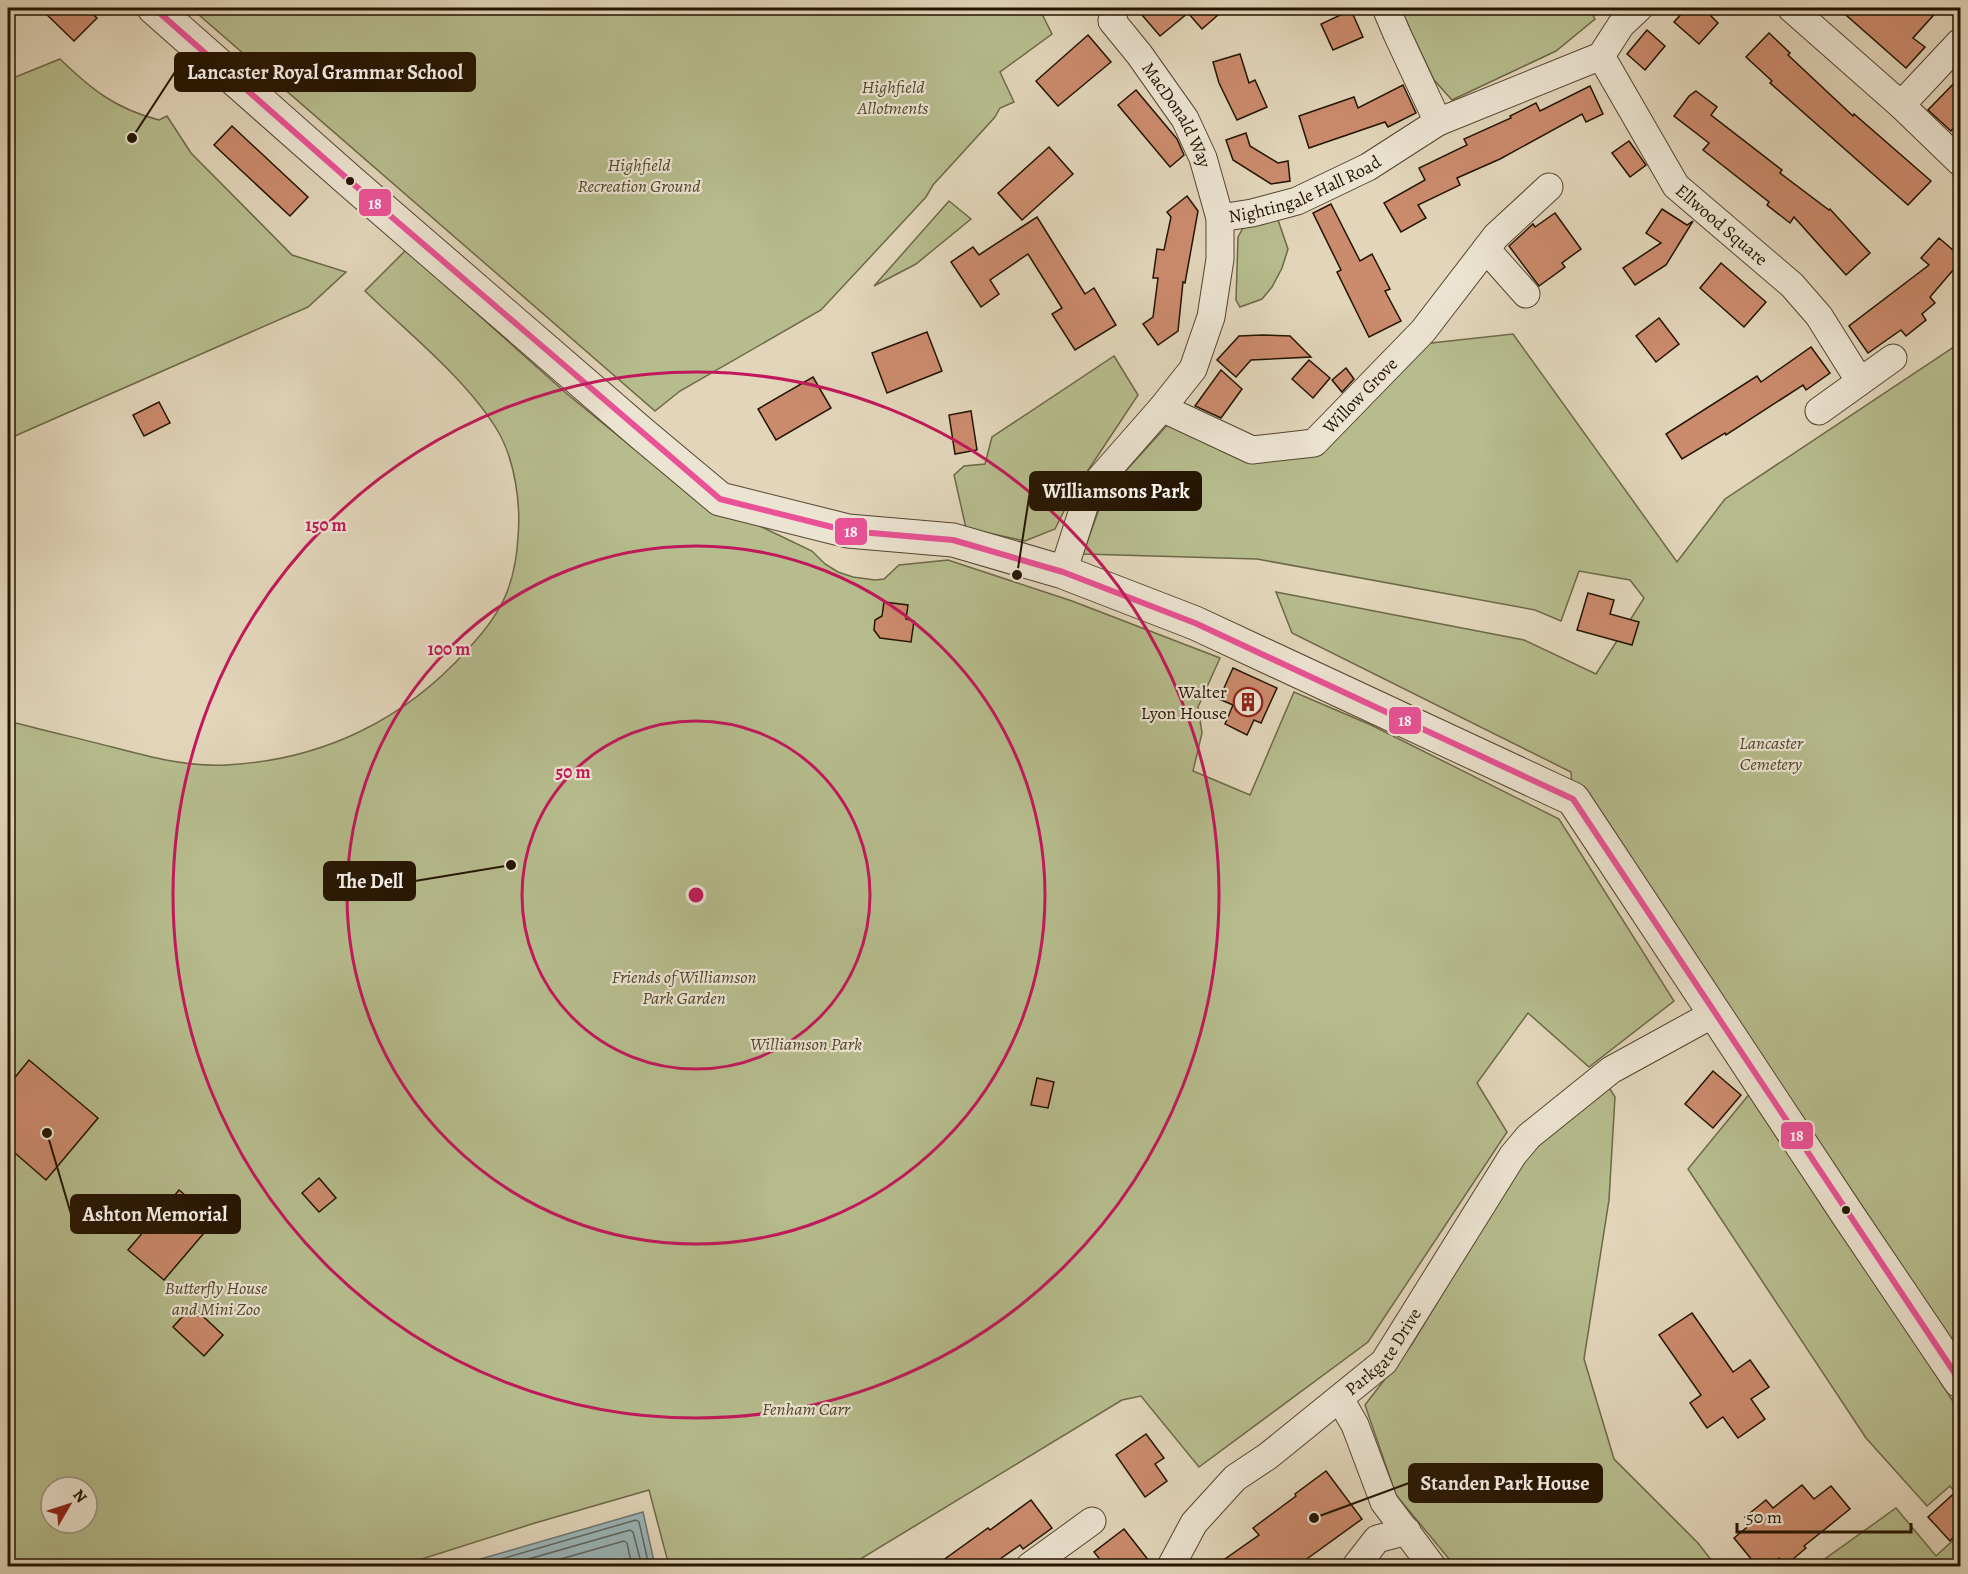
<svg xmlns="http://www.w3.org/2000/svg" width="1968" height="1574" font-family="Alegreya,serif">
<rect width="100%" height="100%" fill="#e2d5ba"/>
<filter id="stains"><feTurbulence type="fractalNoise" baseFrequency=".00333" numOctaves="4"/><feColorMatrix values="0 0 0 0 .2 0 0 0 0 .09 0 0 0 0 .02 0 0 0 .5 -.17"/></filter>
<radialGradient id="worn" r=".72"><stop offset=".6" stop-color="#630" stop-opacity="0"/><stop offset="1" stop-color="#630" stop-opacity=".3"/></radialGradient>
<g fill="#b6bc8d" stroke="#6d6847" stroke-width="1.5" fill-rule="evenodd">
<path d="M191,8H1039L1052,34L1000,72L1014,102L1000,108L995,117L933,185L926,197L821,310L680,391L655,411Z"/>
<path d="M1400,8H1589L1595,19L1556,51L1452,100L1434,80Z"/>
<path d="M60,59C92,90 116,109 159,120L167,116L191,153L292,255L346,272L308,307L8,439V80Z"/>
<path d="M949,201L971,219L916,264L874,286Z"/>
<path d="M1277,217L1288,249L1282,268L1272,287L1262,299L1240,307L1236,300L1238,237L1243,228Z"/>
<path d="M406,250L567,394L686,491L812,551L825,564L838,572L853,577L875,580L884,579L899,565L948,560L1072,601L1220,658L1198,707L1202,733L1193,771L1250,795L1294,692L1371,725L1559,819L1674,1001L1589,1067L1528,1013L1477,1083L1507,1132L1368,1342L1199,1467L1141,1396L1122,1400L849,1566H669L649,1490L535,1523L400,1566H8V721C42,730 77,738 112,747C151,757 185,767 227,765C322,760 405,720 468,649C483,633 499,613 507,592C514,574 517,556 518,537C521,504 515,462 499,433C469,381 408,333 365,291ZM51,1487H87V1523H51Z"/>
<path d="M1513,334L1677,562L1725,499L1960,343V1381L1573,799L1571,772L1292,633L1276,592L1524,640L1596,674L1644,598L1630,580L1579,571L1561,621L1535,610L1257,559L1083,554L1104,495L1170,422L1314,452L1422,344Z"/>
<path d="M1114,356L1138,395L1073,493L1055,529L1025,541L966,528L954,475L964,466L985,464L992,437Z"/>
<path d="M1608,1086L1615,1097L1609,1200L1584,1359L1614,1459L1698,1543L1716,1566H1455L1396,1495L1365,1405L1412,1344L1532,1146Z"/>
<path d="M1751,1092L1960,1412V1498L1950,1486L1927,1506L1866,1438L1688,1169Z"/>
<path d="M1896,1508L1936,1556L1960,1534V1566H1815Z"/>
</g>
<path fill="#9ab6bb" stroke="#6b7571" stroke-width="1.5" d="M643,1512L655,1566H456Z"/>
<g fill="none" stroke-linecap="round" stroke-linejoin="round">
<g stroke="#5f655e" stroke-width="1.5">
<path d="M477,1566L636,1520L639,1522L649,1566"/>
<path d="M504,1566L630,1530L633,1532L642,1566"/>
<path d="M536,1566L624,1541L627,1543L632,1566"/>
</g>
</g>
<g fill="#cb8b6d" stroke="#241401" stroke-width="1.5">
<path d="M40,8H86L97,18L74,41Z"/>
<path d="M1136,8H1226L1202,29L1188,13L1160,36Z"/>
<path d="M1687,8H1718L1711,16L1718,23L1699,44L1674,22Z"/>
<path d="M1838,8H1940L1913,38L1925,47L1906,68Z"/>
<path d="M1351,10L1363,37L1333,50L1321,24Z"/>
<path d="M1647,30L1665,46L1645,70L1627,54Z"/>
<path d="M1769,33L1790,53L1788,55L1853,116L1854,114L1931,181L1908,205L1770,83L1772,81L1746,57Z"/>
<path d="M1088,35L1111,62L1058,106L1036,81Z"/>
<path d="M1240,54L1249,83L1255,80L1267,107L1237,120L1219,83L1213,62Z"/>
<path d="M1960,77V121L1951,131L1928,110Z"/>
<path d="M1403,85L1416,113L1388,127L1385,122L1309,148L1299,116L1354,97L1358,108Z"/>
<path d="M1590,86L1603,114L1586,122L1582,114L1500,159L1457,178L1460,185L1418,205L1426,218L1401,232L1384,203L1425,180L1419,168L1467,145L1464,139L1511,118L1510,116L1536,103L1540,111Z"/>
<path d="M1136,90L1177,139L1184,155L1170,167L1118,105Z"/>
<path d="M1696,91L1717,107L1711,115L1782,170L1780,173L1829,210L1830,209L1870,253L1846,275L1794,217L1790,223L1767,205L1769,202L1703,150L1709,143L1674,116L1689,96Z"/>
<path d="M232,126L308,197L290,216L214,145Z"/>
<path d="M1246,133L1250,146L1278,163L1288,161L1290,181L1271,184L1233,160L1226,140Z"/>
<path d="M1629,141L1646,165L1630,177L1612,153Z"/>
<path d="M1049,147L1073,174L1022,220L998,193Z"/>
<path d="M1187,196L1198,211L1185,283L1183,282L1178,331L1158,345L1143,324L1153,317L1158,278H1153L1157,249L1164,250L1171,217L1167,212Z"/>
<path d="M1331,204L1360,261L1372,254L1390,289L1385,291L1401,321L1369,337L1337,272L1341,270L1313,213Z"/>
<path d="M1662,209L1687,225L1693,221L1666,265L1635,285L1623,268L1661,243L1646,233Z"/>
<path d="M1555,213L1581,249L1562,263L1565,267L1539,286L1509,246L1533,224L1535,227Z"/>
<path d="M1037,217L1085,294L1094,288L1116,325L1075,350L1052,314L1062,308L1028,254L990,280L999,294L981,307L951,262L973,247L979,255Z"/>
<path d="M1939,238L1960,256V262L1930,297L1935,303L1922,314L1926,320L1906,336L1901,330L1868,353L1849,326L1929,265L1921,258Z"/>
<path d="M1721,263L1766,302L1744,327L1700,288Z"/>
<path d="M1659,318L1679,344L1656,362L1636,336Z"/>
<path d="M927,332L942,371L887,393L872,353Z"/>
<path d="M1262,335L1290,336L1311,357L1251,360L1236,377L1217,360L1239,336Z"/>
<path d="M1811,347L1830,373L1806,390L1803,385L1726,435L1725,433L1682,459L1666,434L1757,376L1761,382Z"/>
<path d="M1309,360L1330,378L1313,398L1292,379Z"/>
<path d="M1346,368L1354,379L1342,392L1332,380Z"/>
<path d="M1221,370L1242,389L1221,418L1195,406Z"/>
<path d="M813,377L831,408L776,440L758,409Z"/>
<path d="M159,402L170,423L144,436L133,415Z"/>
<path d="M971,411L977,450L955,454L949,415Z"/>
<path d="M1588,593L1614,600L1610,614L1639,622L1632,645L1577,630Z"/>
<path d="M884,602L908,605L906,619L914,621L911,642L880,638L874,630L875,620L882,616Z"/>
<path d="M1233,668L1277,688L1261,723L1254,720L1247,735L1225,724L1233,705L1219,699Z"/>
<path d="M29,1060L98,1118L46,1180L8,1147V1086Z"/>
<path d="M1713,1071L1741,1095L1713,1128L1685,1104Z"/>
<path d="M1037,1078L1054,1082L1048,1108L1031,1105Z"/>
<path d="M319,1178L336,1198L319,1212L302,1193Z"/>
<path d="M179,1190L215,1220L164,1280L128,1250L145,1230L140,1219L144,1213L152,1208L162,1210Z"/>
<path d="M192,1306L223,1335L204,1356L173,1327Z"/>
<path d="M1692,1313L1733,1372L1750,1360L1769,1387L1751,1399L1765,1419L1738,1438L1723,1417L1707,1428L1690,1403L1701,1395L1659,1335Z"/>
<path d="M1146,1434L1164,1458L1155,1464L1167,1481L1145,1497L1116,1455Z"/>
<path d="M1326,1471L1362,1519L1297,1566H1215L1259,1535L1253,1528L1296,1496L1295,1494Z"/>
<path d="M1802,1485L1814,1499L1831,1486L1850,1509L1804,1546L1806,1548L1785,1566L1779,1558L1769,1566H1757L1734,1538L1751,1524L1745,1517L1766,1500L1773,1508Z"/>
<path d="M1960,1488V1531L1950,1541L1928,1517Z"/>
<path d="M1031,1500L1052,1528L1023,1549L1020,1545L990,1566H935L988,1528L990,1530Z"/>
<path d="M1124,1529L1153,1566H1105L1094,1552Z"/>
</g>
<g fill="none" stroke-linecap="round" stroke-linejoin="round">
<g stroke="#54442f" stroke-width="29">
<g id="minor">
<path id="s1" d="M1115,8L1112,21L1139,54L1185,119L1203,158L1220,218"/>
<path d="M1386,8L1397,34L1438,122"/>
<path d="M1791,8L1901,105L1960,162"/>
<path id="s2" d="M1601,56L1676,186L1792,285L1819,316L1859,380"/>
<path d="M1901,105L1960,42"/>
<path d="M1486,249L1526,294"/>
<path id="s3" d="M1162,408L1252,450L1314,443L1423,331L1496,236L1549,187"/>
<path d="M1819,411L1893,358"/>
<path id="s4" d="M1063,572L1089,491L1162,408L1193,369L1211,317L1220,259V218L1252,213L1297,201L1368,167L1438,122L1601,56L1621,25L1639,8"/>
<path d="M1340,1399L1355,1425L1384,1502L1432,1566"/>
<path d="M1030,1566L1092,1521"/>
<path id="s5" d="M1171,1566L1194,1523L1235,1478L1268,1456L1384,1362L1513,1155L1529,1136L1611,1070L1715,1013"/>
<path d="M1356,1566L1377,1539L1407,1531"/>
</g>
</g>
<g stroke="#54442f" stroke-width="35">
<path id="tertiary" d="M154,8L351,182L640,432L720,499L848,531L953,540L1063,572L1195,623L1573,799L1846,1212L1960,1381"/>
</g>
<use href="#minor" stroke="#ece4d2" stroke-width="27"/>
<use href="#tertiary" stroke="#ece4d2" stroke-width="33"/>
<g stroke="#ece4d2" stroke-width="10">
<path id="bus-1" d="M154,8L351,182L720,499L848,531L953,540L1063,572L1195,623L1573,799L1960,1381"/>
</g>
<use href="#bus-1" stroke="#ea5297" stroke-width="6"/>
</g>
<g fill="none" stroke="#c2185b" stroke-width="3">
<circle cx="696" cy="895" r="174"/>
<circle cx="696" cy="895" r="349"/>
<circle cx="696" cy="895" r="523"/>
</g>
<defs>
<g id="building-ring" transform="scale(1.5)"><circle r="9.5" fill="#ece4d2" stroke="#8f2418" stroke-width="1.5"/><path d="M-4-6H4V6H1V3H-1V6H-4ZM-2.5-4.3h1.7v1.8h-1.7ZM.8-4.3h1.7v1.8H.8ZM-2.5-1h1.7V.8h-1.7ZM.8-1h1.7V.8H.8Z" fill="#8f2418"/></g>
</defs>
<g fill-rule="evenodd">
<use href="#building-ring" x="1248" y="702"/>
</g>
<g fill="#241401" stroke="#ece4d2" stroke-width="2">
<circle cx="350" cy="181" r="5"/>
<circle cx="1846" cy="1210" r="5"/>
</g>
<g text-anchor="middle" stroke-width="4.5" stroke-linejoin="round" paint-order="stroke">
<g font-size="18" font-style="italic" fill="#50462b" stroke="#ece4d2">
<text x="893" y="93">Highfield<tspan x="893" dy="21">Allotments</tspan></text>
<text x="639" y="171">Highfield<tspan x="639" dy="21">Recreation Ground</tspan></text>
<text x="1771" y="749">Lancaster<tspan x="1771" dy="21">Cemetery</tspan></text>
<text x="684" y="983">Friends of Williamson<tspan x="684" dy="21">Park Garden</tspan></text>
<text x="806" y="1050">Williamson Park</text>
<text x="216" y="1294">Butterfly House<tspan x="216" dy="21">and Mini Zoo</tspan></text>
<text x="806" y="1415">Fenham Carr</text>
</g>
<g font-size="18" fill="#241401" stroke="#ece4d2">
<text dy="6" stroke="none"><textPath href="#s1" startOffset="128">MacDonald Way</textPath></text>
<text dy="6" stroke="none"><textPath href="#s4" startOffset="490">Nightingale Hall Road</textPath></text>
<text dy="6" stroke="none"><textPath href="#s2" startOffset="210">Ellwood Square</textPath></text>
<text dy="6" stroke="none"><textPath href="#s3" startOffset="228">Willow Grove</textPath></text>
<text dy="6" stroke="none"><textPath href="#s5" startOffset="306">Parkgate Drive</textPath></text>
</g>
<g font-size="18" fill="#241401" stroke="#ece4d2" text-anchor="end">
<text x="1227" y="698">Walter<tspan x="1227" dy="21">Lyon House</tspan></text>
</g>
</g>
<circle cx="696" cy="895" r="9" fill="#c2185b" stroke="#ece4d2" stroke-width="3"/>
<g font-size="18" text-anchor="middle" font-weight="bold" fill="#c2185b" stroke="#ece4d2" stroke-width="4.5" stroke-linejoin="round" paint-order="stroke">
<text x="326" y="531">150 m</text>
<text x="449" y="655">100 m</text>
<text x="573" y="778">50 m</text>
</g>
<path fill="none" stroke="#241401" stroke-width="2" d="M132 138L175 72M1017 575L1030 491M511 865L415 881M47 1133L71 1214M1314 1518L1409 1483"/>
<g fill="#241401" stroke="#ece4d2" stroke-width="2">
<circle cx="132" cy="138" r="6"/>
<circle cx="1017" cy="575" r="6"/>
<circle cx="511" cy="865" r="6"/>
<circle cx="47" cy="1133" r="6"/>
<circle cx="1314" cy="1518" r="6"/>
</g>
<g fill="#241401" stroke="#241401" stroke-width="2">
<rect x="175" y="53" width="300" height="38" rx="6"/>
<rect x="1030" y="472" width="171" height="38" rx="6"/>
<rect x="324" y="862" width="91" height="38" rx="6"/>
<rect x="71" y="1195" width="169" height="38" rx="6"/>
<rect x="1409" y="1464" width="193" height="38" rx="6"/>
</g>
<g font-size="20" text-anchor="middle" font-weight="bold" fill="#fff">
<text x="325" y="79">Lancaster Royal Grammar School</text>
<text x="1116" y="498">Williamsons Park</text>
<text x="370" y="888">The Dell</text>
<text x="155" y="1221">Ashton Memorial</text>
<text x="1505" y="1490">Standen Park House</text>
</g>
<g stroke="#ece4d2" stroke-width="2">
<rect x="358" y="188" width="34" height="29" rx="6" fill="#ea5297"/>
<rect x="834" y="517" width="34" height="29" rx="6" fill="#ea5297"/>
<rect x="1388" y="706" width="34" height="29" rx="6" fill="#ea5297"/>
<rect x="1780" y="1121" width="34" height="29" rx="6" fill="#ea5297"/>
</g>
<g font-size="16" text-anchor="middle" font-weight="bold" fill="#fff">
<text x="375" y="209">18</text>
<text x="851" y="537">18</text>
<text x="1405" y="726">18</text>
<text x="1797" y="1141">18</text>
</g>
<rect width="1968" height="1574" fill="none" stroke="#e2d5ba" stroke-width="30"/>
<rect x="9" y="9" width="1950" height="1556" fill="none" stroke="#241401" stroke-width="3"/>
<rect x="15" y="15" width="1938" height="1544" fill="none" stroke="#241401" stroke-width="1.5"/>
<g transform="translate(69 1505) rotate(51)"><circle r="28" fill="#ece4d2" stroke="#9c917e" stroke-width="1.5"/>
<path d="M0-4.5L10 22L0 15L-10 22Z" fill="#8f2418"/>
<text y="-9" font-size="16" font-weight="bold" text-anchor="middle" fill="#241401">N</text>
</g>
<path d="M1737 1523v9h174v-9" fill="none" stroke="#241401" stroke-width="3"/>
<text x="1746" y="1523" font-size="18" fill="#241401" stroke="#ece4d2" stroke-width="4.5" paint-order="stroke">50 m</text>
<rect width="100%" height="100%" filter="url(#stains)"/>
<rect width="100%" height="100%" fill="url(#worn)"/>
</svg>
